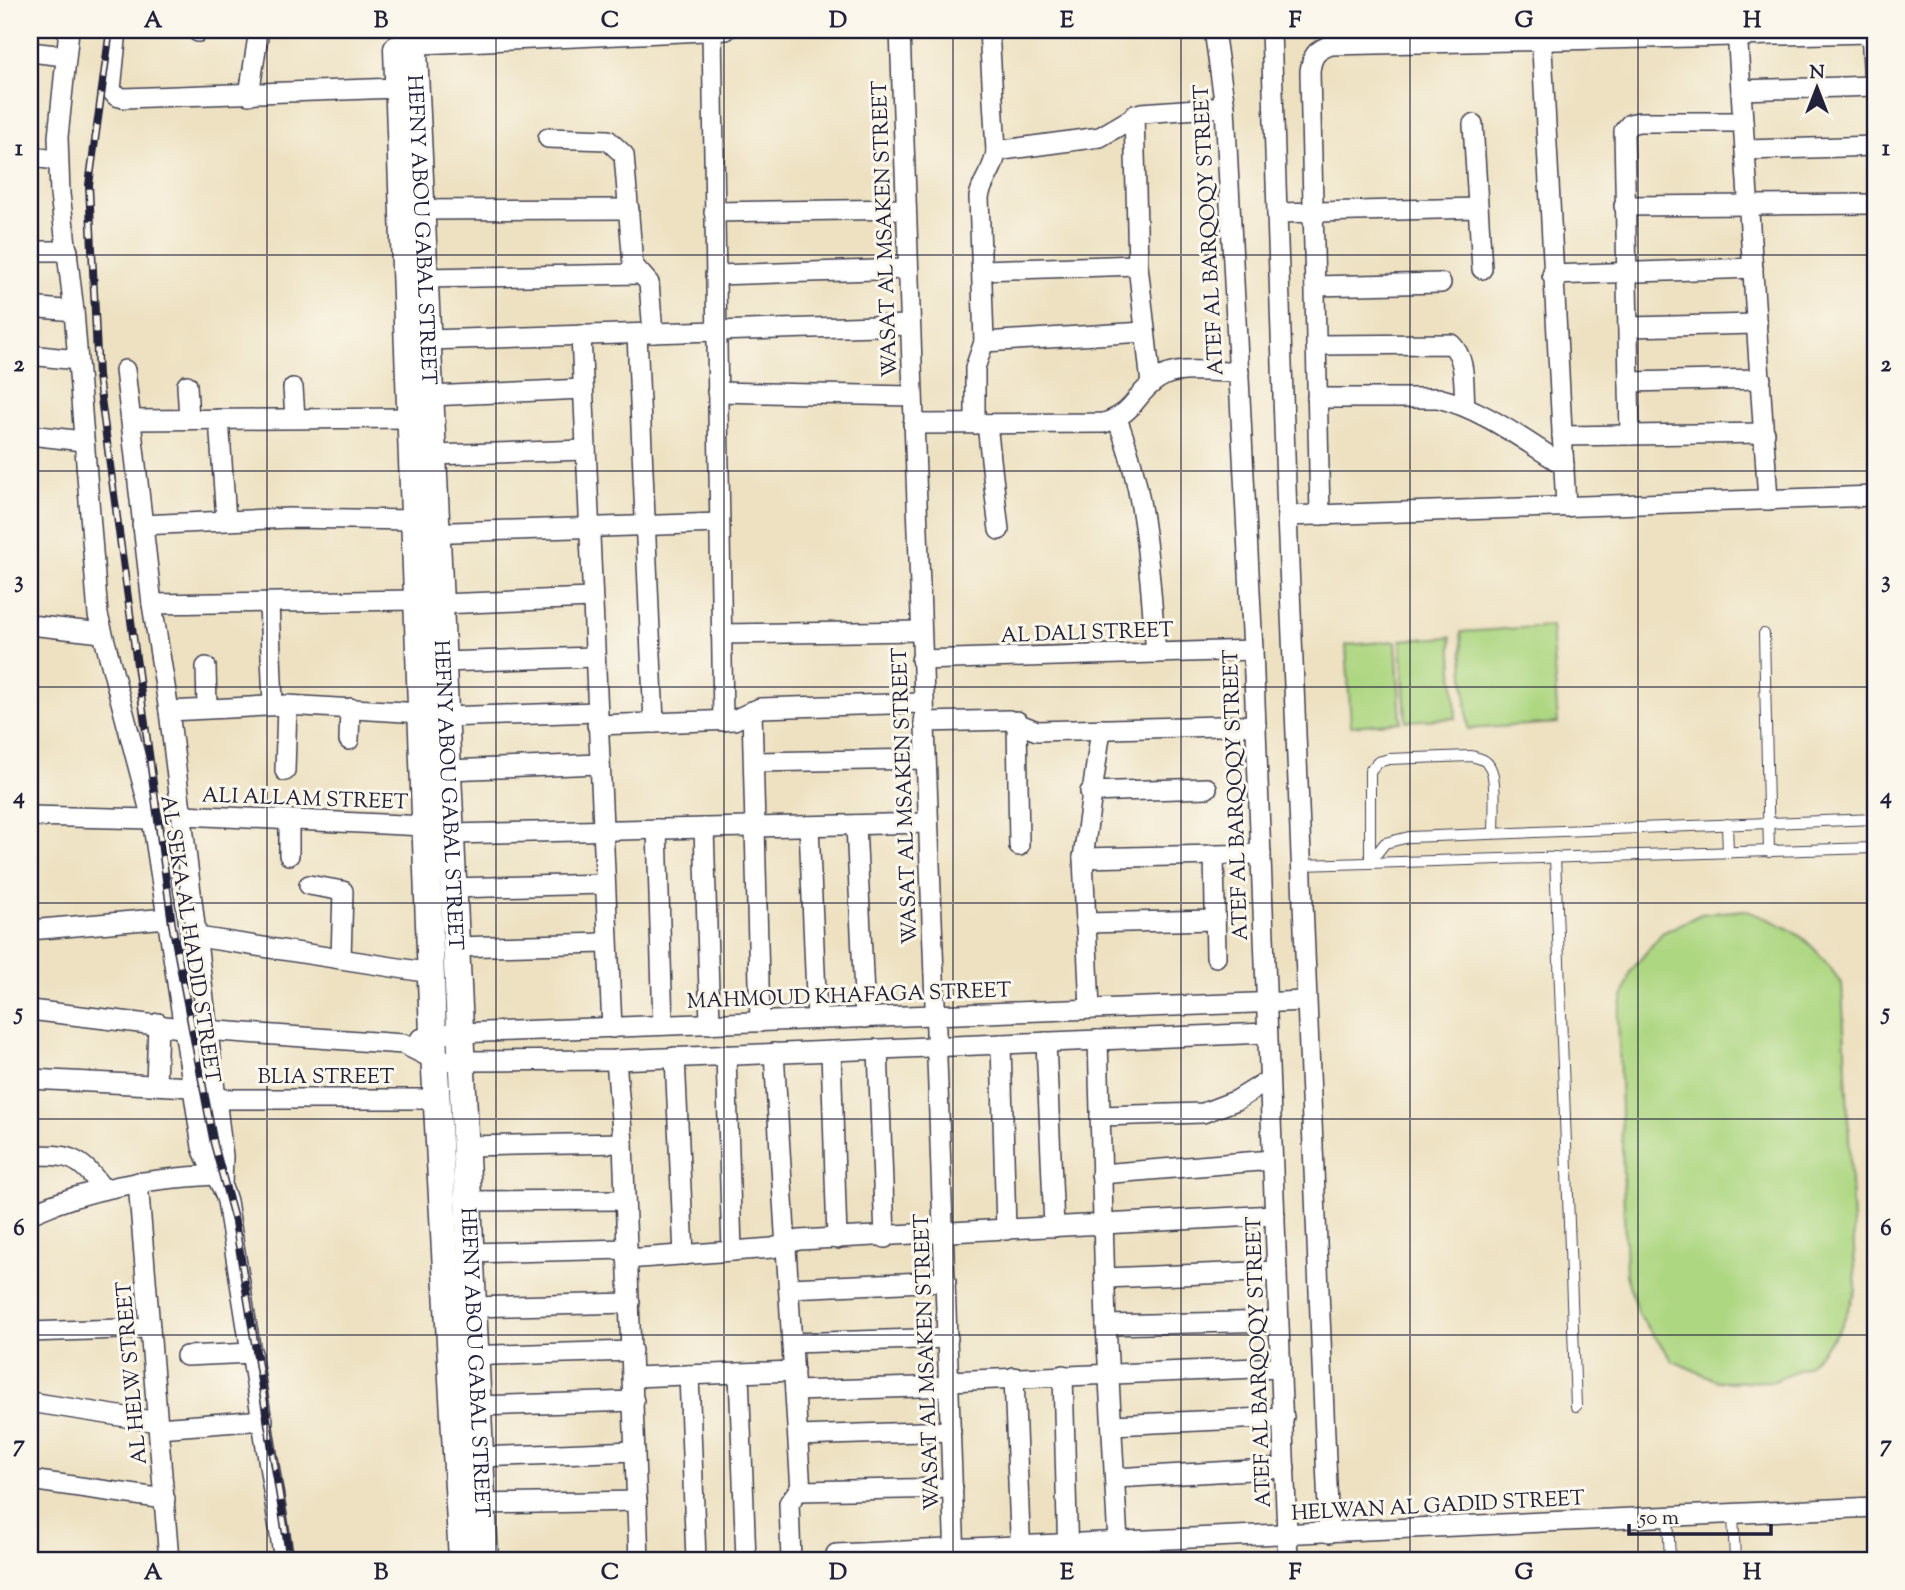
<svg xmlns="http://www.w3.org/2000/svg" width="1905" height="1590" font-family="'Sorts Mill Goudy',serif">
<rect width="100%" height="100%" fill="#fbf7ec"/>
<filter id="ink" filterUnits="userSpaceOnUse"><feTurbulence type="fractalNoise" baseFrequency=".0143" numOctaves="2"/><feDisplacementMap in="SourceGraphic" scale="14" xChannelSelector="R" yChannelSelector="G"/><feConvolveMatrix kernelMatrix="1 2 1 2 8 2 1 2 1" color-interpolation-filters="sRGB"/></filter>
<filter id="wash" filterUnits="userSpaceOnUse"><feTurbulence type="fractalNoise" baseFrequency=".00686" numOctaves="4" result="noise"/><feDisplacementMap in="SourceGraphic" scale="28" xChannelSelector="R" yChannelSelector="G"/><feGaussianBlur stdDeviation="1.57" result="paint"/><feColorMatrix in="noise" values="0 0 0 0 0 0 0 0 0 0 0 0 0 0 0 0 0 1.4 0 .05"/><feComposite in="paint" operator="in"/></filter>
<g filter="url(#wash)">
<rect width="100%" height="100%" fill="#ede1c1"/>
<g fill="#aed782" stroke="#687c5e" stroke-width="2">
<path d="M1551,626L1558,723L1468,729L1461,632Z"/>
<path d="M1451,637L1456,718L1406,721L1401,640Z"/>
<path d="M1396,641L1401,722L1351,726L1346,645Z"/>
<path d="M1744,910C1798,929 1809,938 1842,984L1856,1291L1840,1329L1809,1365L1774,1381L1720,1382L1673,1361L1638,1314L1626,1275L1618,1016L1630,972L1662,933L1701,914Z"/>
</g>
</g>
<g filter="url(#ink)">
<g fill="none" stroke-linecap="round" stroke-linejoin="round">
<g stroke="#403f4f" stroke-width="12">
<g id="lane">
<path d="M1764,634L1769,852"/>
<path d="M1727,824L1728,853"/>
<path d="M1555,857L1576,1406"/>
<path d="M1370,862L1385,843L1409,837L1875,819"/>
<path d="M1370,862V771L1378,762L1389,759L1471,756C1478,758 1486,759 1490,767C1497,779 1494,818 1494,833"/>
<path d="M1301,865L1875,848"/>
<path d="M1733,1514L1735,1560"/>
<path d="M1668,1517L1670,1560"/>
</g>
</g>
<g stroke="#403f4f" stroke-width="22">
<g id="street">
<path d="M69,30L58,137L60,194L74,311L98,615L152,819L202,1147C208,1167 222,1181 227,1201L284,1560"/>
<path d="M117,30L111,90L116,96L124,98L397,88"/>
<path d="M712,30L723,721"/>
<path d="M900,30L955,1560"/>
<path d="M1214,30L1225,107L1253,650L1288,1560"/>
<path d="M1271,30L1287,516L1329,1533"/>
<path d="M1541,30L1566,507"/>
<path d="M1737,30L1768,500"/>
<path d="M1871,30L1874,86"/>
<path d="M198,32L199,30"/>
<path d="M401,45L726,30"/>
<path d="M30,52L65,56"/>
<path d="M1741,90L1875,86"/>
<path d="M249,95L259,30"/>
<path d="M1134,115L1138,265L1151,384"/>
<path d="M1473,124L1482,269"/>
<path d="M548,138L608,140L624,155L633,265L649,283L653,333"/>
<path d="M1745,150L1875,146"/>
<path d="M996,151L1100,137L1141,113L1225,107"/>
<path d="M30,157L58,160"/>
<path d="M1624,206L1875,204"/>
<path d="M409,210L629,209"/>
<path d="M714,212L906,209"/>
<path d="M1277,213L1478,208"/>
<path d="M30,251H68"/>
<path d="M982,270L1138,265"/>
<path d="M715,275L908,269"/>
<path d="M1552,275L1753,268"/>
<path d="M424,278L641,274"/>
<path d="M1315,286L1441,283"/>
<path d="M30,307L74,311"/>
<path d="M1628,327L1757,324"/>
<path d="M637,334L654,723"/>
<path d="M581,335L612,1028"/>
<path d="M427,340L910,325"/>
<path d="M984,342L1144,332"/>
<path d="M1316,345L1451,344C1467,359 1463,386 1465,406"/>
<path d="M30,355L77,360"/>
<path d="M125,370L152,604L169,711L223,1156L222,1185"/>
<path d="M1629,382L1761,379"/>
<path d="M187,385L189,419"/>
<path d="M293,388L295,417"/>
<path d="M717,392L912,396"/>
<path d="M430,396L583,389"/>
<path d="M1317,398H1438C1484,409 1524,441 1564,465"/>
<path d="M219,419L226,520"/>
<path d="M1117,419C1147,494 1149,573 1156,653"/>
<path d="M131,420L409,418"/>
<path d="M913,424L1104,423C1137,412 1134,394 1158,379C1177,365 1216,373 1239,372"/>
<path d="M975,424V368L984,342L979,197C982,180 995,169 996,151L989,30"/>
<path d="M987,424L999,530"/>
<path d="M30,435L83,441"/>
<path d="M1630,435L1624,131L1630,124L1639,122H1743"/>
<path d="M1562,436L1765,433"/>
<path d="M433,455L586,450"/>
<path d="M1320,515L1310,71C1312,56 1316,50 1331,45L1872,33"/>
<path d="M1287,516L1875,496"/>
<path d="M142,525L289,518L413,520"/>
<path d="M423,533L719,523"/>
<path d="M269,603L273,705"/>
<path d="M152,604L416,600"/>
<path d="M440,604L592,598"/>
<path d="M30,625L102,633"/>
<path d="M721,634L921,631"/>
<path d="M921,660L1253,650"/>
<path d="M442,662L594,657"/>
<path d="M206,667L207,707"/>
<path d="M169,711L287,705L421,713"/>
<path d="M752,711L760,1022"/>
<path d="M444,717L597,712"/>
<path d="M1017,721L1019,846"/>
<path d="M924,722L1009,720L1037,731L1256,725"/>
<path d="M597,725L734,720L760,708L923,703"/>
<path d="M349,740L350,708"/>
<path d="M754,762L925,759"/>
<path d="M447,770L599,764"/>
<path d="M285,771L287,705"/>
<path d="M1090,792L1207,788"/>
<path d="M183,815L425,826"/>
<path d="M30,816L152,819"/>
<path d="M856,825L865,1018"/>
<path d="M809,826L817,1019"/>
<path d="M704,828L710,1024"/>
<path d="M657,829L663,1025"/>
<path d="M450,834L927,823"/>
<path d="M289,855V820"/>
<path d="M1214,855L1216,957"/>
<path d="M1083,858L1261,854"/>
<path d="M309,885L343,891L341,958"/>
<path d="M452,888L604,884"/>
<path d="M1085,923L1215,920"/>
<path d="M30,930L167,918"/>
<path d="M198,937L431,973"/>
<path d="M455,947L606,943"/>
<path d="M1090,1009L1083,858L1101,729"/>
<path d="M30,1010L190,1029L403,1044L435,1060L461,1061L616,1060L1267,1033"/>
<path d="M420,1039L433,1034L1306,1001"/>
<path d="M1098,1040L1106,1325L1119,1560"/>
<path d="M1046,1042L1054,1227"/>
<path d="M1001,1044L1006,1230"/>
<path d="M878,1049L885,1238"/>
<path d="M831,1051L837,1239"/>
<path d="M774,1053L801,1491"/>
<path d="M726,1055L732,1251"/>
<path d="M675,1057L684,1255"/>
<path d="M616,1060L623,1143L639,1560"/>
<path d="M30,1079L192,1087"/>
<path d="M156,1085L158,1023"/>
<path d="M216,1099H437"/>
<path d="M1100,1116L1203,1113L1237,1100L1269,1080"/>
<path d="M464,1146L623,1143"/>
<path d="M30,1155C68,1155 79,1155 102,1188"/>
<path d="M1101,1174L1272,1160"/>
<path d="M138,1182L169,1560"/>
<path d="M467,1201L625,1200"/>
<path d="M30,1214C90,1187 149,1179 214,1175"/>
<path d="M470,1253L627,1249"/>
<path d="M627,1259L772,1248L799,1240L1275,1215"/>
<path d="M1105,1278L1277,1271"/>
<path d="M790,1288L946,1281"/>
<path d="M473,1307L630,1303"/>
<path d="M1106,1325L1278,1321"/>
<path d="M30,1332L150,1328"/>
<path d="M792,1343L948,1338"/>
<path d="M186,1356L252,1353"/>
<path d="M462,1356L632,1351"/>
<path d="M739,1373L746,1560"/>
<path d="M689,1375L696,1560"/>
<path d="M1063,1375L1068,1560"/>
<path d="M633,1377L794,1371"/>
<path d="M1014,1377L1021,1560"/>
<path d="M949,1381L1281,1367"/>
<path d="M795,1391L949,1386"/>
<path d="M30,1402L158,1422"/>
<path d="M477,1406L634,1401"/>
<path d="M1112,1425L1284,1417"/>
<path d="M158,1428L263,1420"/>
<path d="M798,1436L951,1431"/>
<path d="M480,1457L635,1451"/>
<path d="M1115,1478L1285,1468"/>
<path d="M30,1480L165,1499"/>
<path d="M483,1504L637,1501"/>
<path d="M836,1554L1875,1507"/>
<path d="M791,1560L789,1503L798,1491L953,1488"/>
</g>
</g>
<g stroke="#403f4f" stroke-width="29">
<g id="secondary">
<path id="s1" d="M413,30L485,1560"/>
<path d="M397,49L433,1034L462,1560"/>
</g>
</g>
<use href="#lane" stroke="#fff" stroke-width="10"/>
<use href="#street" stroke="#fff" stroke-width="19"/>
<use href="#secondary" stroke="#fff" stroke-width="26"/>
<g stroke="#22223b" stroke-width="8">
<path id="rail" d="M110,30L89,185L98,376L172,924L214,1144L235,1222L290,1560"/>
</g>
<use href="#rail" stroke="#fbf7ec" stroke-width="5" stroke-dasharray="16" stroke-linecap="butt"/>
</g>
</g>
<path fill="none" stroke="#22223b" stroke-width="2" stroke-opacity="0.55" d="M267,30V1560M496,30V1560M724,30V1560M953,30V1560M1181,30V1560M1410,30V1560M1638,30V1560M30,255H1875M30,471H1875M30,687H1875M30,903H1875M30,1119H1875M30,1335H1875"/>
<g text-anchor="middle" stroke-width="6" stroke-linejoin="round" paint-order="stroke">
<g font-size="21" fill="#22223b" stroke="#fbf7ec">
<text dy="7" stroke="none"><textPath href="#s1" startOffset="200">HEFNY ABOU GABAL STREET</textPath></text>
<text transform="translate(884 229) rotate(-92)" y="7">WASAT AL MSAKEN STREET</text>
<text transform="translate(1208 230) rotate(-93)" y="7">ATEF AL BARQOQY STREET</text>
<text transform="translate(1087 632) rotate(-2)" y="7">AL DALI STREET</text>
<text dy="7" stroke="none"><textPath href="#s1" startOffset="766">HEFNY ABOU GABAL STREET</textPath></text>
<text transform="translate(1235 795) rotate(-92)" y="7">ATEF AL BARQOQY STREET</text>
<text transform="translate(904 796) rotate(-92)" y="7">WASAT AL MSAKEN STREET</text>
<text transform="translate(305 798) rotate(2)" y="7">ALI ALLAM STREET</text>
<text transform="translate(191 939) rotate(81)" y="7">AL SEKA AL HADID STREET</text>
<text transform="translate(849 995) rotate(-2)" y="7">MAHMOUD KHAFAGA STREET</text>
<text x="326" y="1083">BLIA STREET</text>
<text dy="7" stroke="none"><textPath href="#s1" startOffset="1334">HEFNY ABOU GABAL STREET</textPath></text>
<text transform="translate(926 1362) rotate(-92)" y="7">WASAT AL MSAKEN STREET</text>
<text transform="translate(1258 1362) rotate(-92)" y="7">ATEF AL BARQOQY STREET</text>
<text transform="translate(131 1373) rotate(-95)" y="7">AL HELW STREET</text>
<text transform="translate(1438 1505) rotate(-3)" y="7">HELWAN AL GADID STREET</text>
</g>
</g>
<rect width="1905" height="1590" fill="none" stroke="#fbf7ec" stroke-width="77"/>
<g transform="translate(1817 88)" stroke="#fbf7ec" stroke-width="5" paint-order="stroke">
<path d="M0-5L12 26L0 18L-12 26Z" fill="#22223b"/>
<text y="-10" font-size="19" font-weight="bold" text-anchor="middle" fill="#22223b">N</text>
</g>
<path d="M1629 1524v10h142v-10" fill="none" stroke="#22223b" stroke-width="3.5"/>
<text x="1639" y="1524" font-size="21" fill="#22223b" stroke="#fbf7ec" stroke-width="5" paint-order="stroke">50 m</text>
<rect x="38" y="38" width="1829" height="1514" fill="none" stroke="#22223b" stroke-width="2.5"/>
<g font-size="23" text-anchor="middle" font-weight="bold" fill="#22223b">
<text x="153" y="27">A</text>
<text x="381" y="27">B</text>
<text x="610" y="27">C</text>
<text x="838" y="27">D</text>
<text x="1067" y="27">E</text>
<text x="1295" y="27">F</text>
<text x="1524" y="27">G</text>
<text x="1752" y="27">H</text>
<text x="19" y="155">1</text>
<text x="1886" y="155">1</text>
<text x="19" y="371">2</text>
<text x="1886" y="371">2</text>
<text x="19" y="587">3</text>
<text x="1886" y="587">3</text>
<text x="19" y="803">4</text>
<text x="1886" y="803">4</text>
<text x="19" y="1019">5</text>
<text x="1886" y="1019">5</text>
<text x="19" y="1235">6</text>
<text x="1886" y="1235">6</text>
<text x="19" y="1451">7</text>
<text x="1886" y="1451">7</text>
<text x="153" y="1579">A</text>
<text x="381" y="1579">B</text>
<text x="610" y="1579">C</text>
<text x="838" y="1579">D</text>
<text x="1067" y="1579">E</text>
<text x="1295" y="1579">F</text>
<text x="1524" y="1579">G</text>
<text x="1752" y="1579">H</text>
</g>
</svg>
